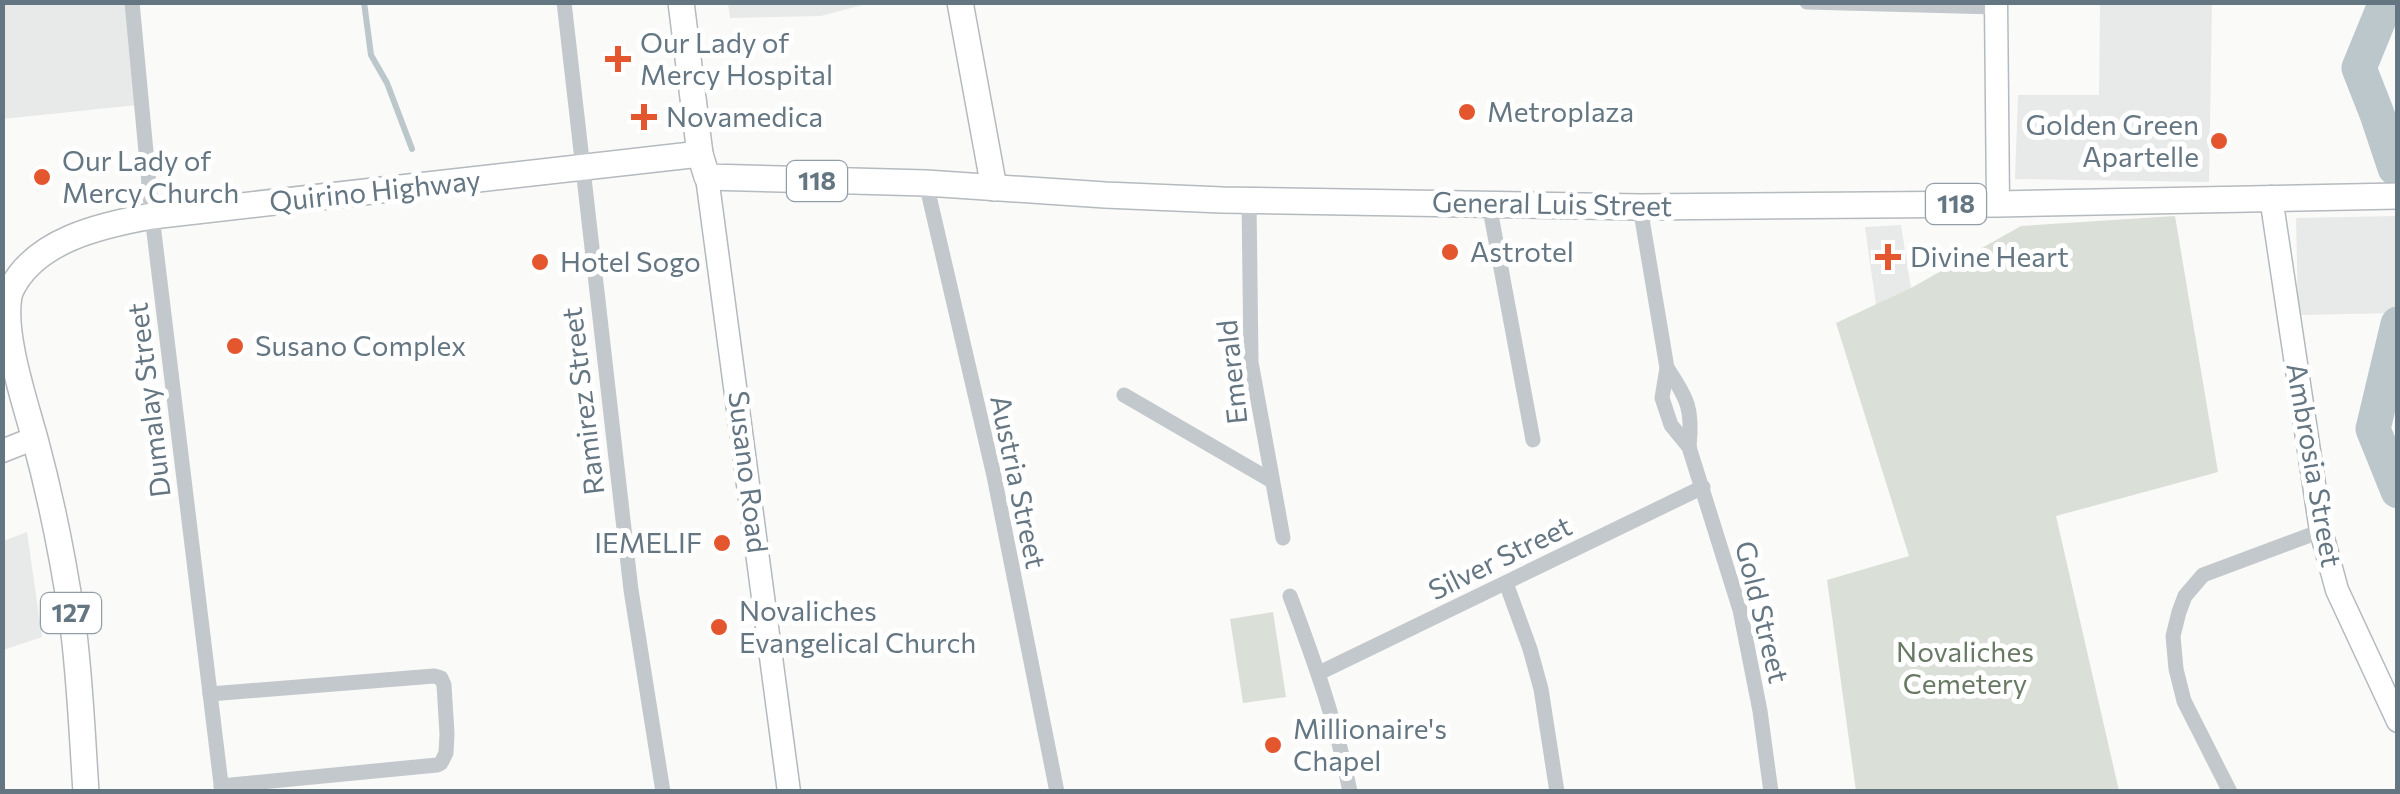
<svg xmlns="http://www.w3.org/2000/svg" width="2400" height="794" font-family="Commissioner,sans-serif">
<rect width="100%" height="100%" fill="#fafaf8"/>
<g fill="#e8e9e9">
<path d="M3,3H125L137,105L3,119Z"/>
<path d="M728,3V2L870,3L821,16L730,18Z"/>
<path d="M2100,3H2212L2209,182L2015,179L2018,95H2099Z"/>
<path d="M2395,216L2397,313L2298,315L2296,218Z"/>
<path d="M1901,225L1911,288L1876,305L1865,227Z"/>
<path d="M27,532L42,637L3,650V541Z"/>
</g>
<g fill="#dadfd7">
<path d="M2175,216L2218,472L2056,516L2119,791H1856L1827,580L1909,556L1836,323L1911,288L2021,226Z"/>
<path d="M1273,612L1286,697L1243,703L1230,619Z"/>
</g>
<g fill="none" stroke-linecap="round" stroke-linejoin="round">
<path stroke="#bbc7cb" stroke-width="6" d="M364,2L371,55L387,83L412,149"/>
<g stroke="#bbc7cb" stroke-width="35">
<path d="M2386,2L2359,68L2377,114L2395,168"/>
<path d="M2398,324L2373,429L2398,491"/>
</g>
<g stroke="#b3babf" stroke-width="25">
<g id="secondary">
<path d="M1996,2L1998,204"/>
<path d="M707,177L789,792"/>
<path d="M2271,197L2321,531L2337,590L2398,721"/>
<path d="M2,451L35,438"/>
</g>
</g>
<g stroke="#b5babe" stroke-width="28">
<g id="primary">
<path d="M681,2L700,154L707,177L926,183L1105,195L1222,200L1640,207L1998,204L2398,196"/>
<path d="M960,2L994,188"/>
<path d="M86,792C82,734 80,675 72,618C63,558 51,498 35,439C25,402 0,329 10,292C33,240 102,225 152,216L700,154"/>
</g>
</g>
<g stroke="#c3c8cc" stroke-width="15">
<path d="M132,2L152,216L222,792"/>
<path d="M564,2L631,590L663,792"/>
<path d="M1807,2L1996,7"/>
<path d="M926,183L994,476L1057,792"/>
<path d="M1249,200L1251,362L1283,538"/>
<path d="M1489,204L1533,440"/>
<path d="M1640,207L1667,368L1662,398L1671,425L1689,447L1740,610L1760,711L1771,792"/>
<path d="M1667,368C1688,399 1693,410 1689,447"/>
<path d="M1124,395L1272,481"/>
<path d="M1506,583L1530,649L1541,689L1557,792"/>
<path d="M1290,596C1314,660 1337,724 1350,792"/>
<path d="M1319,673L1703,487"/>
<path d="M210,694L434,676L441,678L444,685L447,734L446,753L441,763L437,765L221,786"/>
<path d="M2230,792L2184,701L2176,669L2173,636L2179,612L2185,596L2203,575L2321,531"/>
</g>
<use href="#secondary" stroke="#fff" stroke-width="22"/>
<use href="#primary" stroke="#fff" stroke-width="25"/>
</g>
<g fill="#e4572e" stroke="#fff" stroke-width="4">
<path d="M613 44h10v10h10v10h-10v10h-10v-10h-10v-10h10z"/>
<circle cx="1467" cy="112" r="10"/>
<path d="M639 102h10v10h10v10h-10v10h-10v-10h-10v-10h10z"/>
<circle cx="2219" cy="141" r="10"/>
<circle cx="42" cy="177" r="10"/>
<circle cx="1450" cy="252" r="10"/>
<path d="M1883 242h10v10h10v10h-10v10h-10v-10h-10v-10h10z"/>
<circle cx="540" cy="262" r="10"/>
<circle cx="235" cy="346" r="10"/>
<circle cx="722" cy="543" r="10"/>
<circle cx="719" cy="627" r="10"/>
<circle cx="1273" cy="745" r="10"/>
</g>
<g text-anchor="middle" stroke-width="10" stroke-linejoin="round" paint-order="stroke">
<g fill="#fff" stroke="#939fa8" stroke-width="2.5">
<rect x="787" y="161" width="60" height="40" rx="8"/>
<rect x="1926" y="184" width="60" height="40" rx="8"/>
<rect x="41" y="593" width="60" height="40" rx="8"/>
</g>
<g font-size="25" font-weight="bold" fill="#657683">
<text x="817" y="190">118</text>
<text x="1956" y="213">118</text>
<text x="71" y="622">127</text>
</g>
<g font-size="28" fill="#657683" stroke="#fff" text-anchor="start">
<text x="640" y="53">Our Lady of<tspan x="640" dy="32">Mercy Hospital</tspan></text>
<text x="1487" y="122">Metroplaza</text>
<text x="666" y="127">Novamedica</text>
<text x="2199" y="135" text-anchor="end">Golden Green<tspan x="2199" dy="32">Apartelle</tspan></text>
<text x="62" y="171">Our Lady of<tspan x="62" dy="32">Mercy Church</tspan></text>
<text x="1470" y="262">Astrotel</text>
<text x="1910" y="267">Divine Heart</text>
<text x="560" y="272">Hotel Sogo</text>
<text x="255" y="356">Susano Complex</text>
<text x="702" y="553" text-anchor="end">IEMELIF</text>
<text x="739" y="621">Novaliches<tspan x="739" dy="32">Evangelical Church</tspan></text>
<text x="1293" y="739">Millionaire's<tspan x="1293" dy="32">Chapel</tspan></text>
</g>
<g font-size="28" fill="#657683" stroke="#fff">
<text transform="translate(375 191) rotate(-6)" y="10">Quirino Highway</text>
<text transform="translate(1552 204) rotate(1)" y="10">General Luis Street</text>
<text transform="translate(1232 372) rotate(-96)" y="10">Emerald</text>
<text transform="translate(149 400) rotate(-97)" y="10">Dumalay Street</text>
<text transform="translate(583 401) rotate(-97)" y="10">Ramirez Street</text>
<text transform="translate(2314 465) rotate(80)" y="10">Ambrosia Street</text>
<text transform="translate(748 472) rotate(83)" y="10">Susano Road</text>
<text transform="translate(1018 482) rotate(78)" y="10">Austria Street</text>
<text transform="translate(1500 558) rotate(-26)" y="10">Silver Street</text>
<text transform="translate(1762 612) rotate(76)" y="10">Gold Street</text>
</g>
<g font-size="28" fill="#687a64" stroke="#fff">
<text x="1965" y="662">Novaliches<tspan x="1965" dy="32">Cemetery</tspan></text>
</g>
</g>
<rect width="2400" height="794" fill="none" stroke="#657683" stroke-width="10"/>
</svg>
